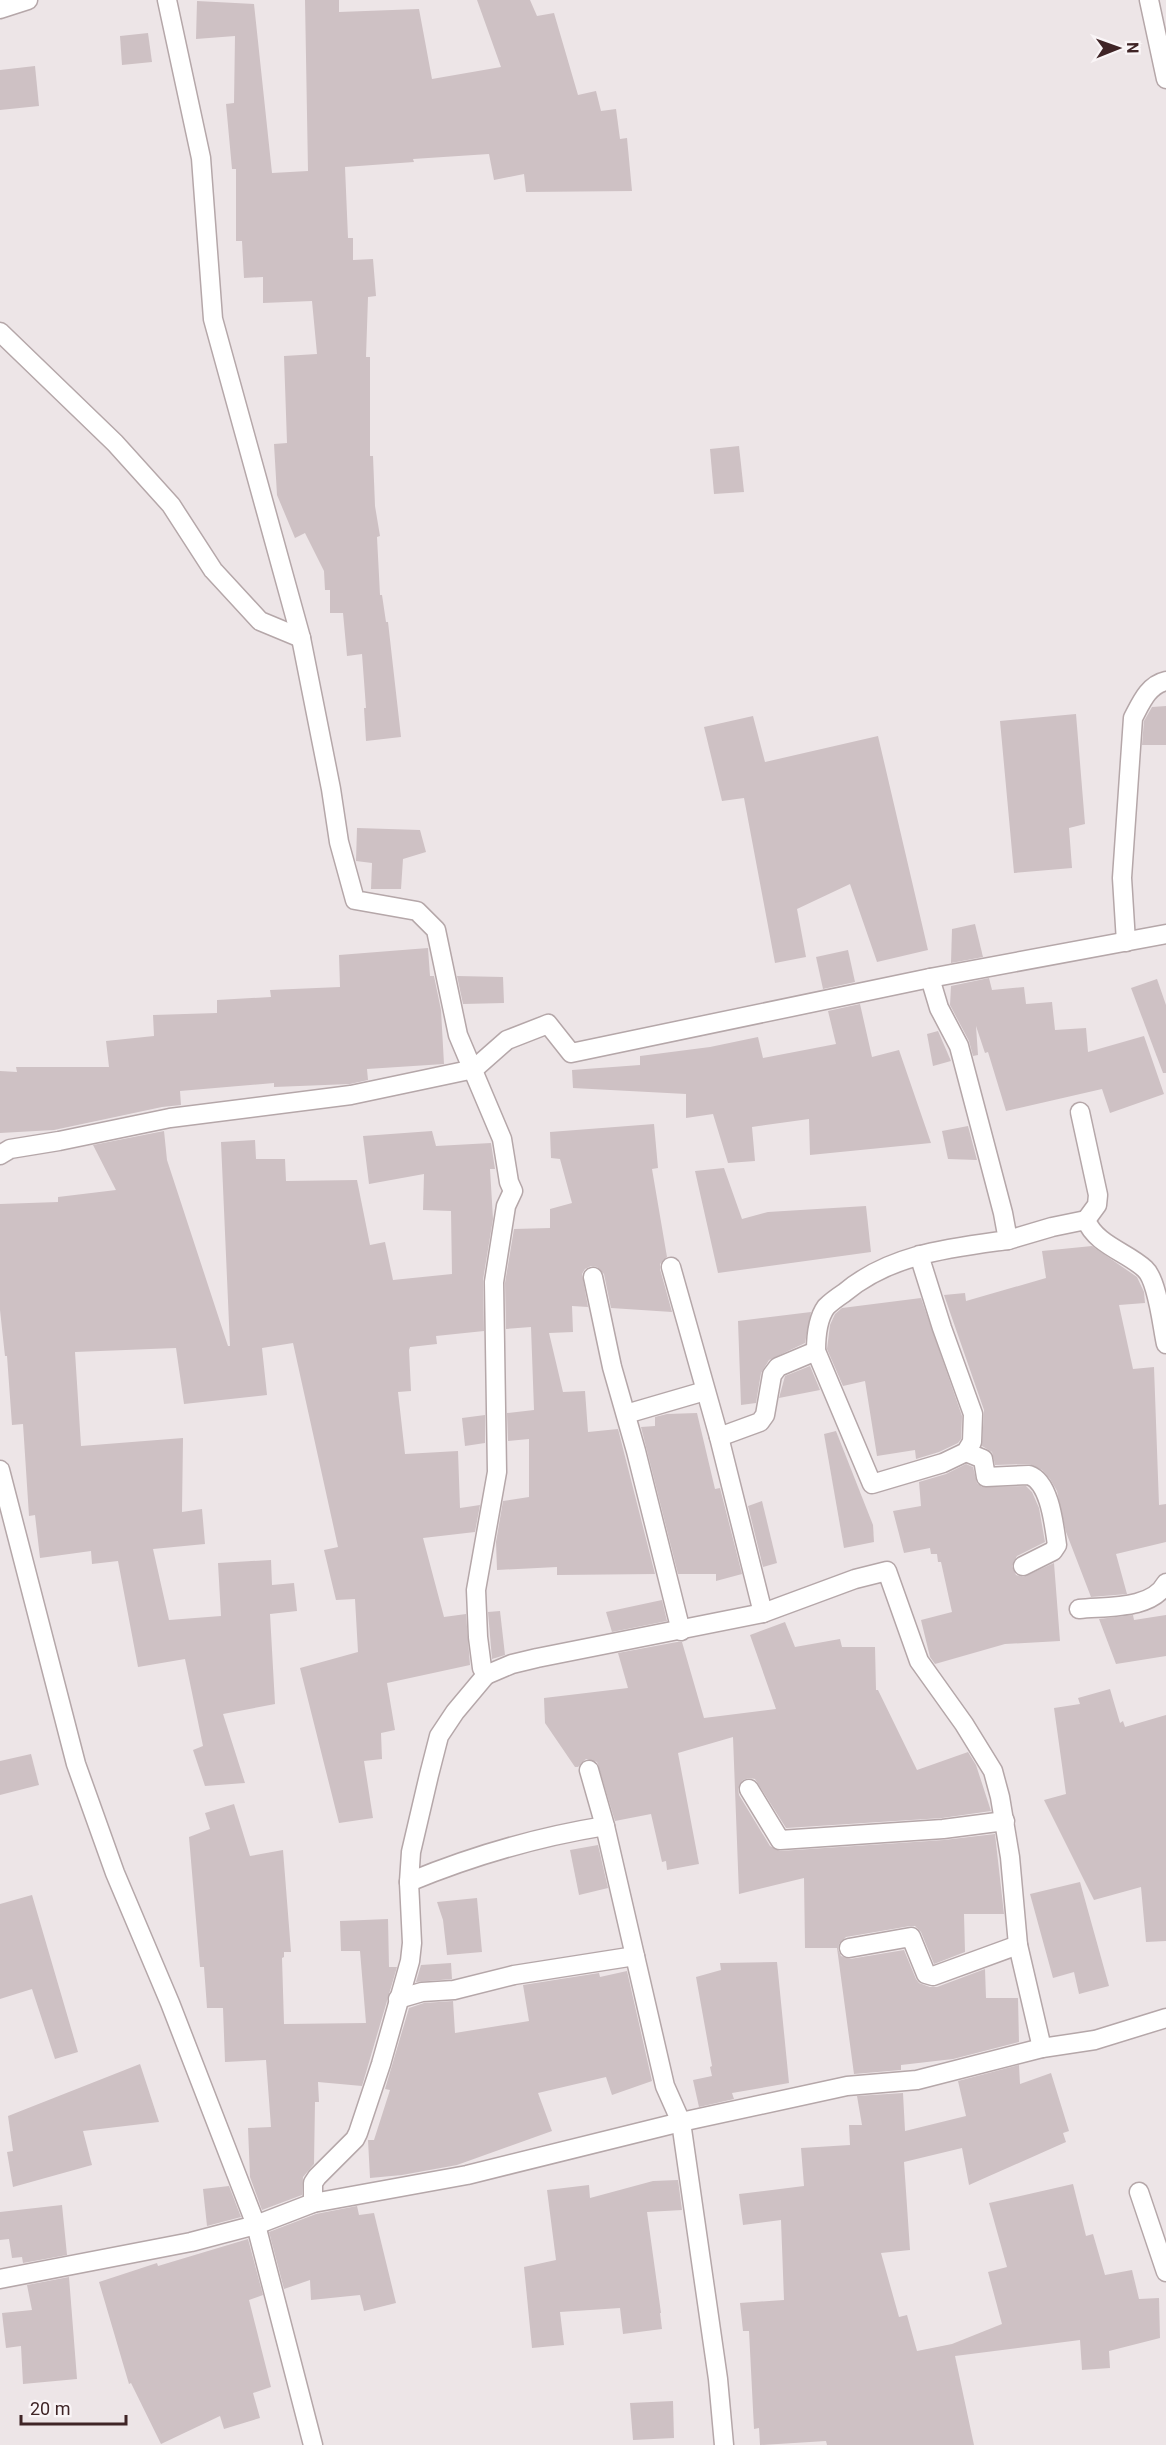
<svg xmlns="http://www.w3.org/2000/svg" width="1166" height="2445" font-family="Roboto,sans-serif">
<rect width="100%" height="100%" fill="#ede5e7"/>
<g fill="#cec1c4">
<path d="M305,0H339V12L419,9L432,79L501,67L477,0H530L537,16L554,13L578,95L596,91L601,111L616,109L620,139L627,138L632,191L526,192L524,174L494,180L489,154L413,159L414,162L345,167L348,238H353V260L373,259L376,296L368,297L366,357H370V456H373L375,506L380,536L377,537L380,595H382L386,622H388L401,737L366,741L364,708H366L362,654L347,656L343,613H330V590H325L324,571L305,533L295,538L277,495L274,444L287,443L284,356L317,354L312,301L263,303V277L244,278L242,241H236V169H232L226,104L234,103L235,36L196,39L197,1L254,4L272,173L308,171Z"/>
<path d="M148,33L152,62L122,65L120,36Z"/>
<path d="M35,66L39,106L0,110V70Z"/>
<path d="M739,446L744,492L714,494L710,449Z"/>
<path d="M1166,706V745H1142L1144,721L1152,707Z"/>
<path d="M1076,714L1085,824L1069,828L1072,868L1014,873L1000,721Z"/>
<path d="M753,716L765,762L878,736L928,950L877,962L850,884L797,909L806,957L775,963L744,798L722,801L704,727Z"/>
<path d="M357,828L420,830L426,852L403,859L401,889H371L372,863L356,861Z"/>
<path d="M975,924L983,957L951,963L952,929Z"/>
<path d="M428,948L430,976H434L441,1010L444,1064L367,1069L368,1080L350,1084L274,1087V1083L180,1091L181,1105L162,1107L54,1130L0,1133V1071L17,1072L16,1067H109L106,1041L154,1036L153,1015L217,1013V1000L271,997L270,990L340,987L339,955Z"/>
<path d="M848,950L855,982L823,989L816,957Z"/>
<path d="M457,976L503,977L504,1003L463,1004Z"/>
<path d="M989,978L992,990L1024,987L1026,1004L1052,1002L1055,1030L1086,1028L1088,1052L1144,1036L1164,1094L1110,1113L1102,1089L1006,1111L988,1052L985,1053L976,1026L978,1055L973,1056L969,1041L950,1005L951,986Z"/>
<path d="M1157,979L1166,1005V1073H1163L1131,988Z"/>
<path d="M860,1004L872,1057L899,1050L931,1143L810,1155L809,1119L752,1127L755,1161L728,1163L713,1114L686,1118V1094L573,1088L572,1070L640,1065V1056L710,1047L758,1037L763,1058L836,1044L828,1011Z"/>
<path d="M938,1031L951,1061L933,1066L927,1034Z"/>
<path d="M654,1124L658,1168L652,1169L667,1257L660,1264V1269L672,1312L611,1308L604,1274L597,1267L591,1266L585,1269L582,1274L588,1307L572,1306L573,1332L549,1333L563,1392L585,1391L588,1432L618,1429L655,1574L557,1575V1567L497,1570L496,1542L503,1501L529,1497V1439L508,1441L507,1413L534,1410L531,1327L506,1329L505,1283L514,1229L550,1228V1209L572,1203L560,1159L551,1158L550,1132Z"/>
<path d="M968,1126L977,1160L948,1159L942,1131Z"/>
<path d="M164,1131L167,1160L228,1346H230L221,1142L255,1140L256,1159H285L286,1181L357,1180L370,1245L385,1242L393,1280L452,1274L451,1211L423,1210L424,1174L369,1184L363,1136L432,1131L436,1146L491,1143L495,1169H490L493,1219L483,1280L484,1331L436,1336L437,1344L410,1347L409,1350L411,1391L398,1392L405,1454L458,1451L460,1508L480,1505L475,1532L423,1538L444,1617L466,1614L470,1665L387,1683L395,1730L381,1733L382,1759L364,1761L373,1818L339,1823L300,1668L358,1652L355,1599L336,1600L324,1550L338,1547L293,1343L262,1348L267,1395L184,1404L176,1348L75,1352L81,1446L183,1438L182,1512L202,1509L205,1544L153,1549L169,1620L221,1616L218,1563L271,1560L272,1585L294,1583L297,1611L270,1614L275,1704L223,1714L245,1783L205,1786L193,1750L203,1746L185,1659L138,1667L118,1561L92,1564L91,1551L40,1558L35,1515L29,1516L23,1424L12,1425L7,1356H5L0,1310V1204L58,1202V1197L116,1190L93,1145Z"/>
<path d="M724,1168L742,1219L768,1212L866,1206L871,1252L718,1273L695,1171Z"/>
<path d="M1092,1246L1137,1277L1144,1292L1145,1303L1119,1305L1133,1369L1154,1367L1159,1505L1166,1504V1542L1116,1554L1127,1594L1091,1597L1066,1532L1057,1491L1050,1479L1042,1470L1029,1464L995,1465L992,1452L982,1446L984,1410L944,1295L965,1293L966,1301L1046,1278L1042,1251Z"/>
<path d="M921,1298L962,1416L961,1439L958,1443L939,1452L916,1459L915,1450L877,1456L865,1381L843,1386L827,1349L830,1325L835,1314L842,1308Z"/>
<path d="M811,1312L805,1343L769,1360L761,1373L756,1403L741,1405L738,1321Z"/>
<path d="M810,1366L820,1390L779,1398L785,1376Z"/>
<path d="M697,1413L715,1489L720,1488L742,1574L716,1581V1574H678L641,1427L655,1426V1417L667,1414Z"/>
<path d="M485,1415V1443L465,1446L462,1418Z"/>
<path d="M836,1431L873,1525L874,1542L844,1548L824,1434Z"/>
<path d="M966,1464L973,1467L977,1483L982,1487L1026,1486L1032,1492L1039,1508L1045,1542L1017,1556L1012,1566L1016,1575L1023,1577L1054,1563L1060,1641L1005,1644L935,1664L930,1657L921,1620L952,1612L941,1562H938L937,1554H931L930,1548L904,1553L893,1511L921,1506L919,1482L946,1474Z"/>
<path d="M762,1501L777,1563L763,1567L748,1506Z"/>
<path d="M662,1600L667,1621L612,1632L606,1612Z"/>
<path d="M500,1611L505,1655L492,1659L488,1612Z"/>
<path d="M1133,1615L1134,1620L1166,1615V1656L1116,1664L1099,1619Z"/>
<path d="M785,1622L795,1647L840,1639L842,1647H875L876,1690H878L917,1770L968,1752L976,1765L991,1811L942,1818L786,1828L755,1779L749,1778L743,1780L738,1789L739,1795L770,1846L780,1851L944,1840L995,1834L1004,1914H964L965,1952L934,1964L921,1932L915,1926H910L846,1937L839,1944L838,1949L841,1956L850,1959L904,1950L916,1979L919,1983L930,1987H937L985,1969L986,1998H1018L1019,2042L953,2059L901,2065V2070L854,2074L837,1948H805L804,1878L739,1894L733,1737L678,1753L699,1864L667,1870L666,1861L662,1862L651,1814L615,1821L597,1762L586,1759L578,1767H575L545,1723L544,1698L628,1688L618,1653L677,1642H682L704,1718L776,1709L750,1635Z"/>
<path d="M1110,1689L1120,1723L1123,1721L1125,1727L1166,1715V1941L1146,1942L1141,1887L1094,1900L1044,1800L1066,1794L1054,1708L1080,1704L1078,1698Z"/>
<path d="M31,1754L39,1785L0,1795V1761Z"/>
<path d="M234,1804L250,1856L283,1850L291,1952H284V1957L282,1958L284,2024L366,2023L360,1951H341L340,1921L388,1919L389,1967H397L362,2086L318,2082L319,2102H315L314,2164L303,2177L302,2195L262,2210L250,2177L248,2128L271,2127L266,2060L225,2062L223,2008H207L204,1967H200L189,1837L210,1829L205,1813Z"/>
<path d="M598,1845L608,1888L579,1895L570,1850Z"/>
<path d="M1080,1882L1109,1986L1079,1994L1074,1972L1053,1978L1030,1894Z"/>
<path d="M32,1895L78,2052L55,2059L32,1989L0,1999V1904Z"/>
<path d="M477,1898L482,1952L447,1955L443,1920L437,1902Z"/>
<path d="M777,1962L789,2083L732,2093L734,2099L699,2107L693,2080L712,2076L710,2067L712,2066L696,1977L721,1970L720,1963Z"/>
<path d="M451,1963L452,1979L416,1982L421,1965Z"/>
<path d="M627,1971L652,2081L612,2095L606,2077L538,2093L552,2131L457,2165L402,2175L370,2178L368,2140H374L390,2090L385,2089L409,2008L424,2003L453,2001L455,2033L529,2021L523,1985L599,1973L600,1977Z"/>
<path d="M140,2064L159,2122L83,2131L92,2165L13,2187L7,2152L13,2151L8,2116Z"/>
<path d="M1019,2065L1020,2084L1051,2073L1069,2131L1063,2133L1066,2142L969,2185L962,2148L904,2162L910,2250L881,2253L899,2317L907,2315L917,2351L952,2344L1002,2324L988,2272L1007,2267L989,2203L1073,2184L1086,2236L1093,2234L1105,2275L1132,2270L1139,2299L1159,2298L1160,2338L1109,2351L1110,2368L1082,2370L1080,2340L955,2356L974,2445H827L826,2441L760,2445L759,2428L754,2429L749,2331H743L740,2303L784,2300L781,2220L743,2225L739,2194L804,2186L801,2148L850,2145L849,2125H862L857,2096L903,2093L905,2131L966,2116L958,2081Z"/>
<path d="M678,2180L682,2210L647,2212L661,2313H660L662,2329L623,2334L620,2308L560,2312L564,2345L532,2348L524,2267L556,2260L547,2190L589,2185L590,2198L653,2181Z"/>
<path d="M229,2186L241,2217L207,2226L203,2189Z"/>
<path d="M62,2205L67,2255L23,2263L22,2257L12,2258L9,2239L0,2240V2212Z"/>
<path d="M357,2206L359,2215L374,2213L396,2303L364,2311L360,2295L311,2300L310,2280L284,2289L269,2232L316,2214Z"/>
<path d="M248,2239L263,2295L249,2300L271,2387L253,2393L260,2418L224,2429L220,2416L161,2444L131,2383L129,2384L99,2282L157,2263L158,2266Z"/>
<path d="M69,2277L77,2379L23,2384L21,2346L6,2348L2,2313L32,2310L27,2285Z"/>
<path d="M673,2401L674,2438L633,2440L630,2403Z"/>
</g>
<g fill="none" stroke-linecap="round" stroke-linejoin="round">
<g stroke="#b5a7a9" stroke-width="21">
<g id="street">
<path d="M167,0L201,158L213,319L301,638L331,789L339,842L355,900L417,911L436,930L458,1035L502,1139L509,1182L513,1191L506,1206L494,1282L497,1472L476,1590L478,1637L482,1668L486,1675L455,1712L439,1736L429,1775L411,1852L409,1882L412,1943L410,1961L381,2064L358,2133L355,2139L317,2177L313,2183V2203"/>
<path d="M1149,0L1166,79"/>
<path d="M0,9L28,0"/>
<path d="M0,332L115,443L171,505L213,570L260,621L301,638"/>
<path d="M1126,942L1122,878L1133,718C1141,703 1148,685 1166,681"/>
<path d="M1080,1112L1098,1195L1097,1205L1086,1220"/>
<path d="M0,1155L10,1149L59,1141L170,1118L351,1095L474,1069L507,1040L548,1024L571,1053L930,978L1166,934"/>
<path d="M1008,1240L1052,1227L1086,1220C1096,1245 1127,1252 1145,1269C1158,1281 1162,1327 1166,1344"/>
<path d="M919,1255L942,1328L973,1414L972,1442L966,1452L943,1463L872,1484L816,1351C816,1338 818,1318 826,1307C831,1302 838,1297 844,1293C890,1254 950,1248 1008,1240L1003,1213L959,1046L939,1008L930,978"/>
<path d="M671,1267L719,1437L763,1613"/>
<path d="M593,1277L612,1367L636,1451L681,1631"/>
<path d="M626,1414L705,1391"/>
<path d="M719,1437L760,1422L765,1415L772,1375L778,1367L816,1351"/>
<path d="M966,1452L983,1459L986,1477L1029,1475C1050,1482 1054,1525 1057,1545L1053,1551L1023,1566"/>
<path d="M0,1470L76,1764L115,1873L170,2003L256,2225L313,2445"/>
<path d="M1079,1609C1106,1606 1152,1610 1166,1583"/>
<path d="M486,1675L512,1664L537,1658L763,1613L855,1579L887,1571L919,1661L964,1724L993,1771L1000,1797L1010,1857L1018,1945L1042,2048"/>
<path d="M589,1770L605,1826L665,2086L681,2122L718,2379L724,2445"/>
<path d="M749,1789L780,1840L943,1829L1005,1821"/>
<path d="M409,1882C472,1856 537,1837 605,1826"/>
<path d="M849,1948L911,1937L926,1974L933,1976L1018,1945"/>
<path d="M398,1999L422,1992L454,1990L514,1975L635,1956"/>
<path d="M1139,2192L1166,2272"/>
<path d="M0,2279L191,2242L256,2225L313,2203L467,2175L681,2122L847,2086L917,2080L1042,2048L1095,2040L1166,2018"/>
</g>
</g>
<use href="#street" stroke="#fff" stroke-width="18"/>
</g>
<g transform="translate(1118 48) rotate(89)" stroke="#faf5f7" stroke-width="4.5" paint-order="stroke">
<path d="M0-4.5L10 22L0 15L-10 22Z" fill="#3f2426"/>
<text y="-9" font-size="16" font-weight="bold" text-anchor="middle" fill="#3f2426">N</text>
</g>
<path d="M21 2415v9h105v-9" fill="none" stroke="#3f2426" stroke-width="3"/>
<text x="30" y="2415" font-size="18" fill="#3f2426" stroke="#faf5f7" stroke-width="4.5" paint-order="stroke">20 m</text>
</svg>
